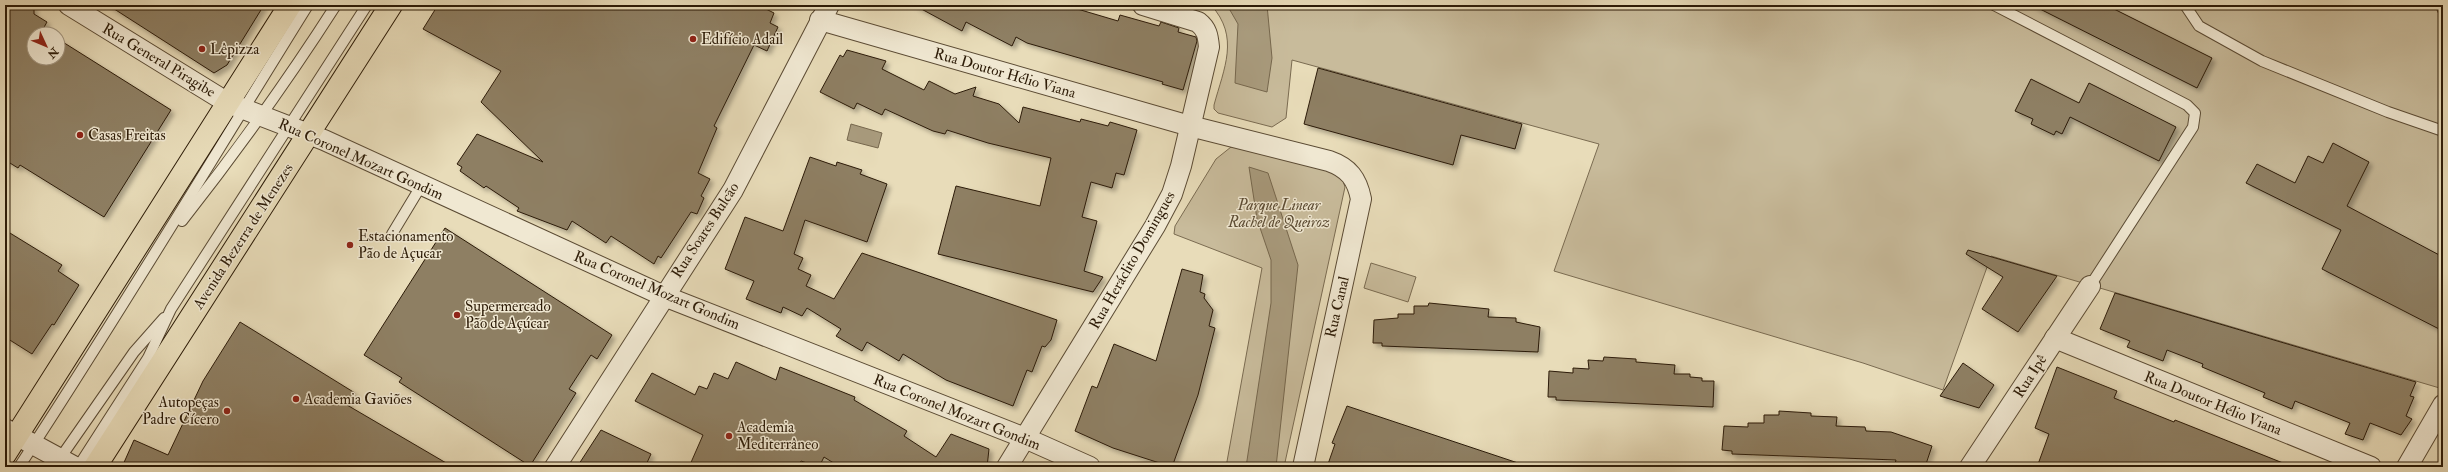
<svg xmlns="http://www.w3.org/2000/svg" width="2448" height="472" font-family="'IM FELL Double Pica',serif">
<defs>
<filter id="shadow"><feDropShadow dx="3.5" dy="3.5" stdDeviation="2" flood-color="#0004"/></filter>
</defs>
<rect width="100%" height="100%" fill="#e8dcb9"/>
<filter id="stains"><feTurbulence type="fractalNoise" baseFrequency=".005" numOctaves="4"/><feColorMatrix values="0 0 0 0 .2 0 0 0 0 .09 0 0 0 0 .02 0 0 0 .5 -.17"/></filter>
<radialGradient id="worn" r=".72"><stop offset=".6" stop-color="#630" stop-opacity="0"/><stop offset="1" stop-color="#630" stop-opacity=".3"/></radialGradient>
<g fill="#c8bb9b" stroke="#7a6b51">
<path d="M1211,5H2443V389L1991,256L1943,390L1863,363L1554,271L1599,144L1292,60L1286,118L1272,127L1218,113L1214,109V105C1224,68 1240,37 1211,5Z"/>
<path d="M1231,147C1262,146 1316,162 1342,178L1345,187L1284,467H1226L1262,268L1174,234L1175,226L1216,159Z"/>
<path d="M1371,263L1416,277L1408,302L1364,288Z"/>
</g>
<g fill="#a89a7c" stroke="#76674d">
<path d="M1227,5H1267L1272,58L1267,92L1235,83L1238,24Z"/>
<path d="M851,124L882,133L878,148L847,140Z"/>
<path d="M1249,167L1268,173L1298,265L1276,467H1246L1271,303V260L1257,219Z"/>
</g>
<g fill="#8e7f64" stroke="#2c1b07" filter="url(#shadow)">
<path d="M5,5H34V14L47,22L43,29L50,34H34V58H58V39L171,110L104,217L20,165L18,168L5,160Z"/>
<path d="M108,5H264L227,65L214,73Z"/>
<path d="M438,5H758L774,13L770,23L778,27L767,51L754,45L714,126L717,128L698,173L710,179L701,196L704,198L697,214L691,212L661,258L658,256L654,264L611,236L606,243L572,221L567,230L517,211L519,208L486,186L484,188L460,171L462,167L457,164L477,134L543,162L481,102L501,71L423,29Z"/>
<path d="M914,5H1064L1118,21L1120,15L1159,26L1161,22L1179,28L1178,32L1196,37L1197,41L1183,90L1162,84L1163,82L1027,43L1016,37L1012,46L966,22L962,31Z"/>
<path d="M2032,5H2106L2212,58L2197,88Z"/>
<path d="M847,50L886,61L882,69L924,90L929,81L955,94L976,87L973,96L999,104L1019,123L1023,107L1080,122L1081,119L1108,126L1110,122L1137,130L1124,175L1116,173L1112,188L1091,182L1082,217L1097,221L1084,271L1103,277L1093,292L938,254L956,186L1040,206L1051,158L988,143L947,130L945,134L933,131L885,109L882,115L857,103L854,109L820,92L840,55L843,57Z"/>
<path d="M1318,68L1522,124L1515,149L1461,135L1453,165L1304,124Z"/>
<path d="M2031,79L2079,103L2089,83L2176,127L2159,161L2070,117L2062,134L2056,131L2054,135L2031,124L2033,119L2015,111Z"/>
<path d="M2333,143L2369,162L2347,206L2443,257V331L2322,269L2341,230L2246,183L2257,164L2295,183L2308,156L2323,163Z"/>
<path d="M810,157L836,166L837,162L862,170L860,174L887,184L867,242L805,220L794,254L803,258L798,269L811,275L806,286L834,299L862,253L1057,320L1051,340L1045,347L1042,346L1032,372L1027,370L1013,406L946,380L903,354L899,361L867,342L862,351L836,336L841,329L807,308L802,316L783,307L781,313L746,299L754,281L725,269L745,217L783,231Z"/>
<path d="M445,228L612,335L597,359L591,355L569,389L576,393L530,466L399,382L402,378L364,355Z"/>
<path d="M5,230L62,265L58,271L79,285L54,325L52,324L32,354L5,337Z"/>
<path d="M1968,250L2057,276L2018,332L1982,309L2003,277L1966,254Z"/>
<path d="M1182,269L1203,275L1200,292L1205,294L1204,298L1213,310L1209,326L1215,328L1198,395L1172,467L1113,448L1075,431L1092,386L1097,388L1114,344L1156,361Z"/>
<path d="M2115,293L2416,382L2410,396L2414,397L2406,416L2412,419L2401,435L2370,423L2363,440L2345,434L2350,423L2295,401L2292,409L2263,397L2265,393L2202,367L2203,364L2167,350L2163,361L2127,347L2130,341L2100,329Z"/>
<path d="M1429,303L1489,309L1488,317L1516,318V322L1540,327L1538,352L1382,346V343H1373L1374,320L1398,318V314H1414V306H1428Z"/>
<path d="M240,322L355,393L347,405L453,467H122L134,440L168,455L203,381Z"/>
<path d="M1604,357L1636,359V362L1675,365L1674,374H1690V377L1702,378V381H1714L1713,407L1556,400V397H1548L1549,371L1573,373V368L1589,369L1588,360L1603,361Z"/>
<path d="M736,362L776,380L780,367L855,397L854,400L907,431L904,436L936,457L951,434L989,449L987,467H840L824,457L819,467L801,461L798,467H689L703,435L635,401L652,373L695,395L699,386L707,389L714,373L728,379Z"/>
<path d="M1963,363L1994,385L1979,408L1940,396Z"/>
<path d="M2057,367L2117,391L2114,398L2174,422L2175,420L2293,467H2037L2049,434L2035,428Z"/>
<path d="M1347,406L1521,464L1520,467H1327L1335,444L1332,443Z"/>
<path d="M1779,411L1811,413V416L1837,417L1836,426L1865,427L1866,431L1891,432L1932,446L1925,467H1894L1896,460L1732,454V451L1722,450L1724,426L1748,427V423H1764V415H1779Z"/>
<path d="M601,430L651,454L645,467H577Z"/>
</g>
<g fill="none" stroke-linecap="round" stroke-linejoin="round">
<g stroke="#5b4b34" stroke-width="12">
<g id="lane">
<path d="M1994,5L2187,105L2195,113L2193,127L2090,286"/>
<path d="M2185,5L2199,26L2262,61L2388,112L2443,131"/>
<path d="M2441,5L2443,10"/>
<path d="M182,221C237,151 288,80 336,5"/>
<path d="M392,234L421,186"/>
<path d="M19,467C119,315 212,159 308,5"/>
<path d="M54,467L134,352L164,318"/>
<path d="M78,467L148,358L171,309L367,5"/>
</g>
</g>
<g stroke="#5b4b34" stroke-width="22">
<g id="street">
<path d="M69,5L228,103L324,140L664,296L1025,438L1090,467"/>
<path d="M820,20L1190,126L1329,161C1349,168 1357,179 1361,199L1303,467"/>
<path d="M2055,338L2371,467"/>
<path d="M5,429L75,467"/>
<path d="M555,467L733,190L829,5"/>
<path d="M1007,467L1155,226L1172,194L1181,166L1209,47C1208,36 1207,29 1198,22L1143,5"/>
<path d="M1970,467L2090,286"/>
<path d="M2407,467L2443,405"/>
</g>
</g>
<g stroke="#2c1b07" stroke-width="24">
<g id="primary">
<path d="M5,454L290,5"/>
<path d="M95,467L391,5"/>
</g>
</g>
<use href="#lane" stroke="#f0e8d2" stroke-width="10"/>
<use href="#street" stroke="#f0e8d2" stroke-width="20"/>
<use href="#primary" stroke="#e8dcb9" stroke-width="22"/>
</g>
<g fill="#8f2418" stroke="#f0e8d2" stroke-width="1.5">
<circle cx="693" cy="39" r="4"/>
<circle cx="202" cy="49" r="4"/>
<circle cx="80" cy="135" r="4"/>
<circle cx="350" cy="245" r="4"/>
<circle cx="457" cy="315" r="4"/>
<circle cx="296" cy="399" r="4"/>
<circle cx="227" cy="411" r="4"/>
<circle cx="729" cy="436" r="4"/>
</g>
<g text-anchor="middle" stroke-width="3" stroke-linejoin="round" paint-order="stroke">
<g font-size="15" fill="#2c1b07" stroke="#f0e8d2" text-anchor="start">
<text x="701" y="44">Edifício Adail</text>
<text x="210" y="54">Lêpizza</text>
<text x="88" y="140">Casas Freitas</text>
<text x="358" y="241">Estacionamento<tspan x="358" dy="17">Pão de Açucar</tspan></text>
<text x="465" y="311">Supermercado<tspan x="465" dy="17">Pão de Açúcar</tspan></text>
<text x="304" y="404">Academia Gaviões</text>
<text x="219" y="407" text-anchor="end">Autopeças<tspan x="219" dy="17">Padre Cícero</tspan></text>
<text x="737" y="432">Academia<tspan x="737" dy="17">Mediterrâneo</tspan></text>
</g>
<g font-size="15" fill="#2c1b07" stroke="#f0e8d2">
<text transform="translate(159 60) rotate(31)" y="5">Rua General Piragibe</text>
<text transform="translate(1005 73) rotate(16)" y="5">Rua Doutor Hélio Viana</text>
<text transform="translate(361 159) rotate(24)" y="5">Rua Coronel Mozart Gondim</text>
<text transform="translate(705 230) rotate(-57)" y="5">Rua Soares Bulcão</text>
<text transform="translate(243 236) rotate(-57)" y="5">Avenida Bezerra de Menezes</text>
<text transform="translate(1132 260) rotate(-60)" y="5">Rua Heráclito Domingues</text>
<text transform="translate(657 290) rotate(23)" y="5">Rua Coronel Mozart Gondim</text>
<text transform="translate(1337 307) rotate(-77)" y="5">Rua Canal</text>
<text transform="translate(2030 376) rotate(-57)" y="5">Rua Ipê</text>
<text transform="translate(2213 403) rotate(22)" y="5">Rua Doutor Hélio Viana</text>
<text transform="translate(957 412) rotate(22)" y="5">Rua Coronel Mozart Gondim</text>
</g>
<g font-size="15" font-style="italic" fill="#5b4b33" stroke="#f0e8d2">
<text x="1279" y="210">Parque Linear<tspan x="1279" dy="17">Rachel de Queiroz</tspan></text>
</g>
</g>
<rect width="2448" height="472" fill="none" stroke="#e8dcb9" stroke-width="20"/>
<rect x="6" y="6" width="2436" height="460" fill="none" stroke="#2c1b07" stroke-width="2"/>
<rect x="10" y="10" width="2428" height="452" fill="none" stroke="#2c1b07"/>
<g transform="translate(46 46) rotate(134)"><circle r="19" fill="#f0e8d2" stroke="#a29681"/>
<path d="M0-3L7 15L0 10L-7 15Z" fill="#8f2418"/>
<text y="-6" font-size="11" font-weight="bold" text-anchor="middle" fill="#2c1b07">N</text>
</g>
<rect width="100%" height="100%" filter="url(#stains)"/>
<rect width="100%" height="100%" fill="url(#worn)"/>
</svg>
